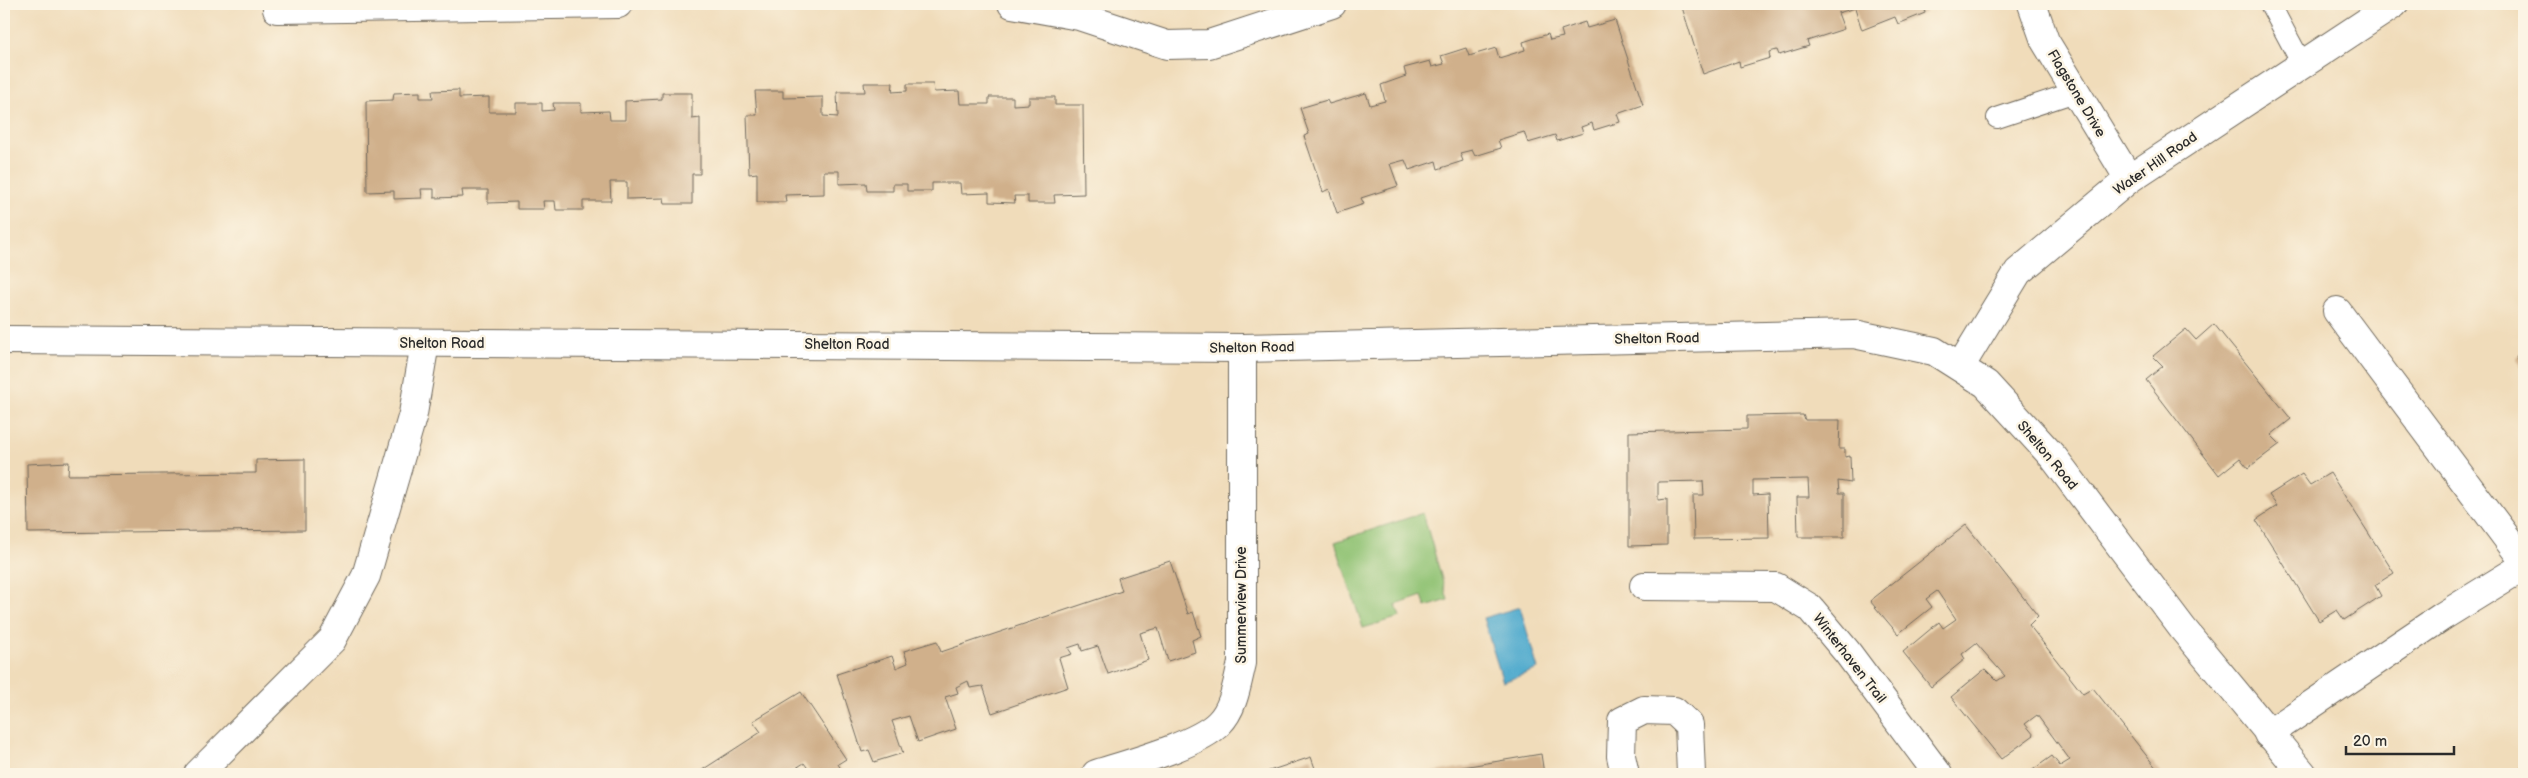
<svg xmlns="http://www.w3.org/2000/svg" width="2528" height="778" font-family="'Balsamiq Sans',sans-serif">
<rect width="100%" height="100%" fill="#fcf5e5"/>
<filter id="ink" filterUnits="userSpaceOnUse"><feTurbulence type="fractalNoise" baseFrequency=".02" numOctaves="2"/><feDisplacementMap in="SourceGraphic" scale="10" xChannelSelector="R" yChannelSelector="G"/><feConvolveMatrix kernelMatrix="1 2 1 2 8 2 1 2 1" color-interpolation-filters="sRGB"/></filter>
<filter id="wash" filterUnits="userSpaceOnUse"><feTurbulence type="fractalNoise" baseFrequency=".0096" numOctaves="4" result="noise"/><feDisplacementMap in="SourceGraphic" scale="20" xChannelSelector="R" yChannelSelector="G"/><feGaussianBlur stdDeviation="1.12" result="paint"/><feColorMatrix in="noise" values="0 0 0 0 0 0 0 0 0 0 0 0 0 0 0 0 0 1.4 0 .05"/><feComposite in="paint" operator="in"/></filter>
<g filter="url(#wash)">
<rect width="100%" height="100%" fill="#f0dcba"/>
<path fill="#91c374" stroke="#5e7750" d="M1423,513L1448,600L1426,607L1422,596L1396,605L1400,617L1363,628L1335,542Z"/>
<path fill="#51abce" stroke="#3e6b7c" d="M1520,607L1538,669L1503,682L1483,618Z"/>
<g id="blocks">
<g fill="#d0b08b">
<path d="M1681,4H1923L1925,13L1898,24L1895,17L1862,30L1855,8L1838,13L1844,29L1807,41L1809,46L1779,55L1777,50L1769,52L1770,58L1740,67L1739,61L1703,74Z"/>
<path d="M1615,20L1643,105L1617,114L1620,122L1594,130L1592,123L1581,127L1583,133L1557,141L1555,135L1528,143L1524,132L1498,140L1501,148L1475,156L1472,150L1460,153L1463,161L1438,169L1436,161L1409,170L1405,160L1390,164L1398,186L1361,198L1364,204L1337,213L1329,189L1323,192L1304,136L1309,134L1300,108L1327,100L1329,104L1366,93L1370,105L1385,101L1381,85L1406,76L1404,68L1430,61L1432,67L1444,64L1441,56L1466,48L1469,56L1496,48L1499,58L1525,50L1523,42L1548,34L1550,40L1563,37L1561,30L1585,22L1587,28Z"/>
<path d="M864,83H893L892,92L907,91V84H933L934,92L959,91L960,104H989V97H1013V105L1029,104V97H1055V105H1083L1084,194L1054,195L1055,203H1028V196H1014L1015,203L989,202V193L961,194L960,183H932V191H907V184H893V191H867L866,183L839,184V171H824V194L785,195L786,202H757V173L749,174L747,115H757L755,91H783V98L823,97V116L838,117L837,92H865Z"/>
<path d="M459,90V98L489,97V112H516V103H542V111L554,110L553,103H581V112L609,111L610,120H625V101L662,99V93H692V119L700,118V174H692V204H665L664,198L627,199V182H610L611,201H583V210H556L555,201H543L544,209H517V202L488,203V190H462L463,197L434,198V189H421L422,198L394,199V191L367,192L366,101L393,100L394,93L420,92V98H433L432,91Z"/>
<path d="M2214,324L2291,419L2271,435L2280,444L2248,468L2240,458L2219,475L2146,380L2163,366L2153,356L2186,329L2196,340Z"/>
<path d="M2524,353V371L2516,357Z"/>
<path d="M1803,415L1805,420H1840L1839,449H1845V457L1850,456L1851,483L1838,481L1839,493H1844V537H1798L1797,497H1809L1808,479L1753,480V495L1768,494L1769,538L1694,539L1693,495H1704L1703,481L1658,482V500L1667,499V545L1629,546V432L1747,429V416Z"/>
<path d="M305,459V530L28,533L27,464L69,462L68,475L256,473V460Z"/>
<path d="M2330,473L2394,573L2375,585L2381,596L2344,620L2337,610L2319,621L2256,520L2277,506L2269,495L2302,474L2310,485Z"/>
<path d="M1966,525L2038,616L2029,625L2083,694L2093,688L2161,774H2027L2052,756L2060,766L2070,760L2037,715L2025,724L2034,735L2001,759L1951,697L1985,669L1997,681L2005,676L1976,643L1962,654L1965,659L1931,687L1903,652L1939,622L1943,628L1956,619L1937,591L1926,599L1932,607L1898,634L1870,601Z"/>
<path d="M1170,561L1188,614L1193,612L1201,636L1192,640L1195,652L1168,661L1158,628L1140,633L1148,660L1108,674L1098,646L1082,651L1080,644L1068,648L1072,654L1059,658L1068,687L992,713L983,686L970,688L968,681L956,687L958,693L945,697L956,729L918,742L909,716L892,721L903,753L874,762L869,750L862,752L837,674L892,656L896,668L908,663L904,651L937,641L941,652L1122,591L1118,578Z"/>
<path d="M801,692L846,759L838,764L844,774H812L804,763L788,773L790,774H696L761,732L753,721Z"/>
<path d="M1541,754L1544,774H1427V773Z"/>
<path d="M1311,757L1317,774H1260Z"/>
<path d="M2524,765V774H2518L2516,772Z"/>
</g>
</g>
</g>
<g filter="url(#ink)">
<use href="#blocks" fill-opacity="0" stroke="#70695d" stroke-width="1"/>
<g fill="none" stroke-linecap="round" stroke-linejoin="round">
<g stroke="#70695d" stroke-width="22">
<g id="service">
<path d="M2270,4L2302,64"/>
<path d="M1997,118L2075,92"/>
</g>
</g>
<g stroke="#70695d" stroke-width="30">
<g id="minor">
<path d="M1012,4L1079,16L1167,45L1209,44L1332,4"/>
<path d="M2032,4L2045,41L2129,179"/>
<path d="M277,9L618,4"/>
<path d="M2337,311L2524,561"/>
<path d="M1960,367L2018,272L2129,179L2394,4"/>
<path d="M1644,586L1776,587L1810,608L1847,652L1938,774"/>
<path d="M2268,734L2443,616L2524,566"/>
<path d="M198,774L332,640L366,576L413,414L425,343"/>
<path d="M1096,774C1127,764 1198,745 1219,723C1234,708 1237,683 1242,663V348"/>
<path d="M1625,774L1621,756L1622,721L1644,710L1674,711L1689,725L1691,774"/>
</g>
</g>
<g stroke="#70695d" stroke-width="30">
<path id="tertiary" d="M4,340L1242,348L1854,334L1934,351L1986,384L2054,458L2183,629L2303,774"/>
</g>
<use href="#service" stroke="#fff" stroke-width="20"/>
<use href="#minor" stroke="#fff" stroke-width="28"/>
<use href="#tertiary" stroke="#fff" stroke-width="28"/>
</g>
</g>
<g text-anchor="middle" stroke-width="5" stroke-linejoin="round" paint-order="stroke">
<g font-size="14" fill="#2b2b2b" stroke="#fcf5e5">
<text transform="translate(2077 93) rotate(59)" y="5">Flagstone Drive</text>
<text transform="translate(2155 163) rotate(-35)" y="5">Water Hill Road</text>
<text transform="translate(1657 338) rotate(-1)" y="5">Shelton Road</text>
<text x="442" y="348">Shelton Road</text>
<text x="847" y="349">Shelton Road</text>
<text transform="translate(1252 347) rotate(-1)" y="5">Shelton Road</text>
<text transform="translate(2048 455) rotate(50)" y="5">Shelton Road</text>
<text transform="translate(1241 605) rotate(-90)" y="5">Summerview Drive</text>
<text transform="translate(1850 658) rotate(52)" y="5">Winterhaven Trail</text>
</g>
</g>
<rect width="2528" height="778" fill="none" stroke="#fcf5e5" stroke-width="20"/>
<path d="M2346 746v8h108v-8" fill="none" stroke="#2b2b2b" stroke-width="2.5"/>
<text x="2353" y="746" font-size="15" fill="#2b2b2b" stroke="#fcf5e5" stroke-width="4" paint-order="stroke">20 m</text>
</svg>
